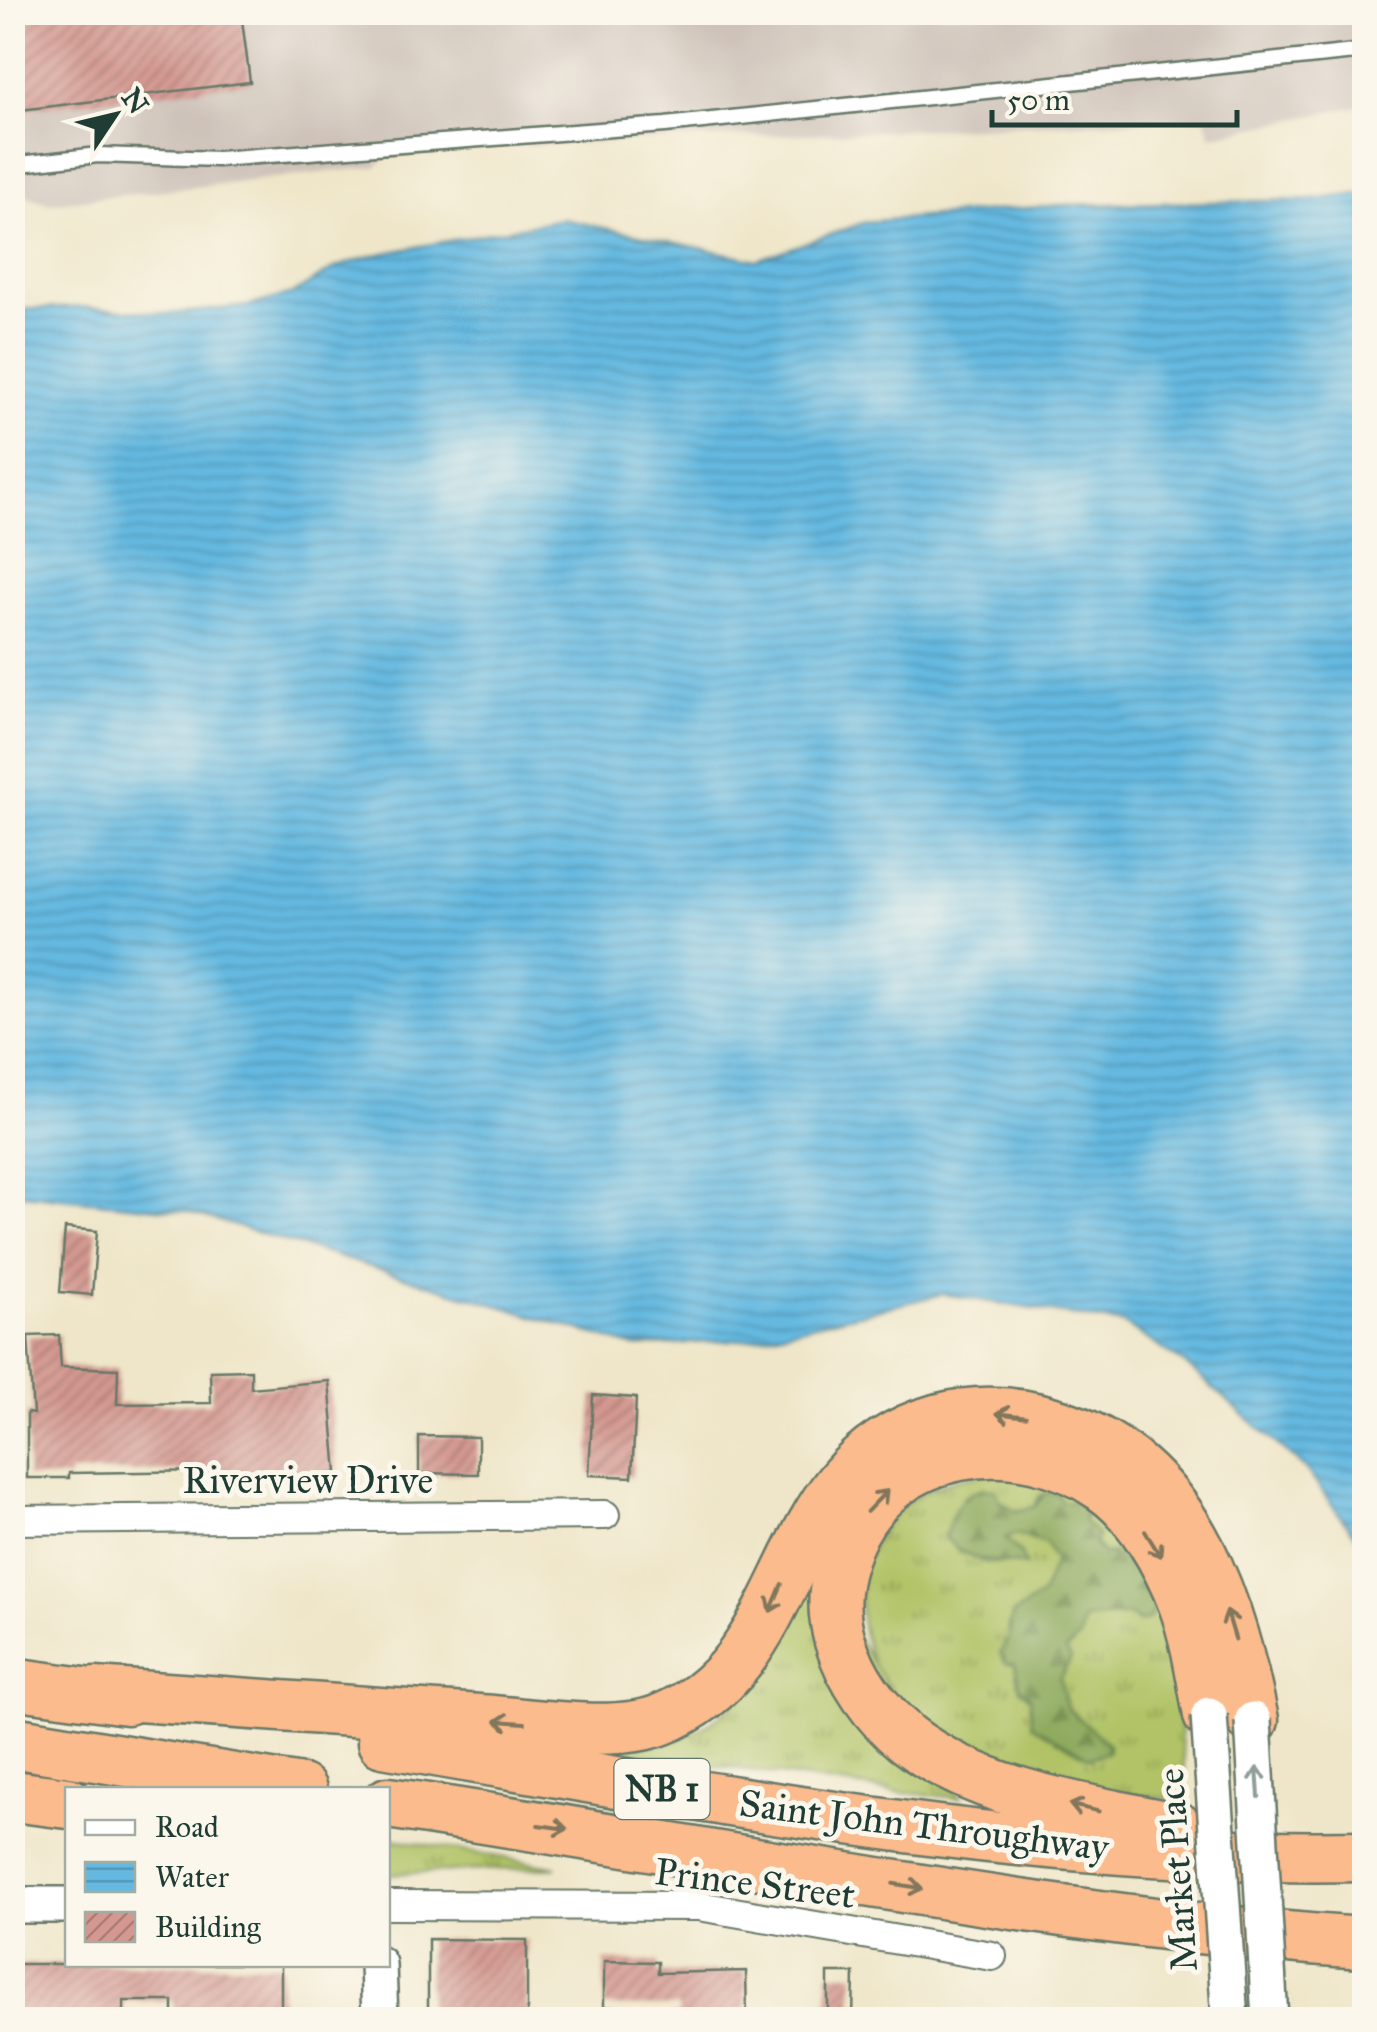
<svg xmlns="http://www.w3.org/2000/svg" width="1377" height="2032" font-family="'IM FELL Great Primer',serif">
<defs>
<pattern id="grass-tufts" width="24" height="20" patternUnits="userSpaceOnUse" patternTransform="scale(2.5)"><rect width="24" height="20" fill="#b1c366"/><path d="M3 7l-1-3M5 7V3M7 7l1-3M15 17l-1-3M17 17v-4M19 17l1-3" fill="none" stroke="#8fa055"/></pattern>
<pattern id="forest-firs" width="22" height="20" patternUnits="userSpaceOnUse" patternTransform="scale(2.5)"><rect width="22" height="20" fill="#8ca95b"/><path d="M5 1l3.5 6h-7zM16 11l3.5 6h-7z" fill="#728b4c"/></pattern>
<pattern id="water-rules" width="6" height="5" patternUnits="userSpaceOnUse" patternTransform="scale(2.5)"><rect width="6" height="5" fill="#65b9e1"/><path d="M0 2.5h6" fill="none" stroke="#5398b7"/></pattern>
<pattern id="building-hatch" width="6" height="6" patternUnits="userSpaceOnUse" patternTransform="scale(2.5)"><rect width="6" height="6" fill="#d49890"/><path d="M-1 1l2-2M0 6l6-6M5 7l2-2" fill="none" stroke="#ab7d76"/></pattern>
</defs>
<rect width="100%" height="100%" fill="#fbf7ec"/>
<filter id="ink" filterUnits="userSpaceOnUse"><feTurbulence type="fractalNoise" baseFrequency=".01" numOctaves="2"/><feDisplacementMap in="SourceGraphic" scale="20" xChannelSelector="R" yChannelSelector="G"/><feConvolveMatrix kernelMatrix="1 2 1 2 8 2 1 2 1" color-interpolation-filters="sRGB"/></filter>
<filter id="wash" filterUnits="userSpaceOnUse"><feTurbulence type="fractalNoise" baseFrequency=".0048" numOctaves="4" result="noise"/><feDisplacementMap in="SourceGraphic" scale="40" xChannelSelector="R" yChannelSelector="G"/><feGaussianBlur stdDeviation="2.25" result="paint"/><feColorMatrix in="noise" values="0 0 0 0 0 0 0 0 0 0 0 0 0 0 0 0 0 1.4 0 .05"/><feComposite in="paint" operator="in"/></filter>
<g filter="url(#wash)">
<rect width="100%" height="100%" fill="#efe6c9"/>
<path fill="#cec2b9" d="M13,13H1364V105L1211,136L1206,118L499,146L386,158L376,167L48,203L13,191Z"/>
<g fill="url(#grass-tufts)" stroke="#68804d" stroke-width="2.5" fill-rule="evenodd">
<path d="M1001,1470C1026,1478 1060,1483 1082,1498C1155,1546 1168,1636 1191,1714L1179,1713L1187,1801C1101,1789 994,1784 923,1728C856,1675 832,1569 902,1507C930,1482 966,1477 1001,1470ZM984,1488L1015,1511L1034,1507L1040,1495C1093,1512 1076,1520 1104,1555L1110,1553L1128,1566L1156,1598L1139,1621L1130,1615L1082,1620L1079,1637L1066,1650L1060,1678L1067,1708L1108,1744L1107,1752L1089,1758L1062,1742L1018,1683L1015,1664L1004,1645L1009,1637L1008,1624L1042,1595L1056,1561L1045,1542L1016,1534L1004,1538L1021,1554L1014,1563H987L959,1551L949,1525L964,1497Z"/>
<path d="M810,1583L824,1588L961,1798L893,1792L602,1748C624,1746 650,1748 671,1741C745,1720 776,1644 810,1583Z"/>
<path d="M388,1838L557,1867L388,1874Z"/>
</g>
<path fill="url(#forest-firs)" stroke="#567348" stroke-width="2.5" d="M984,1488L996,1490L1000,1502L1015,1511L1034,1507L1046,1492L1058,1494L1061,1502L1077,1501L1085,1510L1084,1522L1097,1534L1095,1545L1104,1555L1115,1553L1129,1566H1142L1148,1580L1143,1585C1156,1600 1159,1602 1148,1620L1139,1622L1129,1615L1083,1620L1080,1637L1066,1650L1071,1659L1060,1678L1067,1708L1108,1744L1107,1752L1090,1758L1032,1725L1030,1696L1020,1689L1015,1664L1006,1663L1000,1653L1009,1637L1012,1615L1042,1595L1055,1561L1046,1543L1016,1534L1005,1538L1021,1554L1025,1565C994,1560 967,1564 945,1537C952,1514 957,1496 984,1488Z"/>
<path fill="url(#water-rules)" stroke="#427b8a" stroke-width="2.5" d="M1364,194V1548L1306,1469L1184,1363L1124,1324L944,1294L751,1339L635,1347L186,1211L13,1193V310L82,307L171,314L248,306L292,294L337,267L375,255L562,219L757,260L866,222L1061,205L1312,200Z"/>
<g id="blocks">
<g fill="url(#building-hatch)">
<path d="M12,12H241L250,82L12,111Z"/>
<path d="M65,1228L97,1231L92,1295L60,1292Z"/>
<path d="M59,1335L61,1367L118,1369L117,1404L211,1403L210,1371L251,1370V1388L329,1381L337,1473L293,1477H212V1471L69,1473V1478H27V1413L33,1414L28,1336Z"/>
<path d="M593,1395L636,1398L632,1477L589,1475Z"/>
<path d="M419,1436L478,1437V1474L419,1473Z"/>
<path d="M428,1939L527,1940V2020H428Z"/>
<path d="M604,1961L658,1962V1973L746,1971L747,2020H679L678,2007H604Z"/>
<path d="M12,1964H281V2020H173V2001H124V2020H12Z"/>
<path d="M828,1973H854L853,2020H828Z"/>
</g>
</g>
</g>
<g filter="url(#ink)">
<use href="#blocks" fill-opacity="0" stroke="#687868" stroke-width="2.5"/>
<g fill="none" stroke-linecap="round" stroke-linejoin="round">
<g stroke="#687868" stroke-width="19">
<path id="service" d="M12,165L98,155L218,159L665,125L1364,51"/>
</g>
<g stroke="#687868" stroke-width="32">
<g id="minor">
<path d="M12,1520L605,1515"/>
<path d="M388,1905L699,1906L992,1956"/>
</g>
</g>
<g stroke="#687868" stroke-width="40">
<g id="tertiary">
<path d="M12,1905H68"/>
<path d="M378,1964L380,2020"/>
</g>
</g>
<g stroke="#687868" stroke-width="55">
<g id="motorway">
<path d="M12,1683L127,1699"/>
<path d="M95,1693C224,1702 352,1711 480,1720C529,1723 614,1738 660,1720C807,1663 772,1466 936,1420C984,1407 1030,1412 1076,1431C1192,1478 1230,1607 1253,1720"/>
<path d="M12,1742L301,1790"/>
<path d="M383,1742C709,1797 1032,1863 1364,1856"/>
<path d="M12,1796L68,1803"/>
<path d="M388,1803C712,1851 1037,1921 1364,1943"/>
<path d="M1179,1829C1091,1810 981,1796 907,1739C876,1714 851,1678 840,1641C830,1606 834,1578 847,1545C889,1442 1020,1427 1104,1487C1141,1513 1168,1562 1184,1604C1197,1640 1202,1678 1209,1715"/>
</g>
</g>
<use href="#service" stroke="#fff" stroke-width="14"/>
<use href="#minor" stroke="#fff" stroke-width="28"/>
<use href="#tertiary" stroke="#fff" stroke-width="35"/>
<use href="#motorway" stroke="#fbbb8c" stroke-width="50"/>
<g stroke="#687868" stroke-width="40" stroke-linecap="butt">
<g id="tertiary-bridge">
<path d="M1209,1715L1230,2020"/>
<path d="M1253,1720L1270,2020"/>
</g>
</g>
<use href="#tertiary-bridge" stroke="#fff" stroke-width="35"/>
</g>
<defs><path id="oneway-shaft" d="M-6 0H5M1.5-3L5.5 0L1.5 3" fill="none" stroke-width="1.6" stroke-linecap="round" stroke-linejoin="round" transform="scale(2.5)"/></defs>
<g stroke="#82765c">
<use href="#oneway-shaft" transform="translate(1011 1415) rotate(-173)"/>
<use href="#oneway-shaft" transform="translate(877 1501) rotate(-46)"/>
<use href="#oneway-shaft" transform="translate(1153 1544) rotate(58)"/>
<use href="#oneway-shaft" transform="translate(776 1598) rotate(113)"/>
<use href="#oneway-shaft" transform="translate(1231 1625) rotate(-107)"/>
<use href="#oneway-shaft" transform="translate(510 1722) rotate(-176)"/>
<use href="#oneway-shaft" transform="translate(1084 1808) rotate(-167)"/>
<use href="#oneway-shaft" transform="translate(553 1827) rotate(8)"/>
<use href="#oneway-shaft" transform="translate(908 1886) rotate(9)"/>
</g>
<use stroke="#8f9e9a" href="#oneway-shaft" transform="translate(1258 1782) rotate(-94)"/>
</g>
<g text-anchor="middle" stroke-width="10" stroke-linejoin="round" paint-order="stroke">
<rect fill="#fbf7ec" stroke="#61756b" stroke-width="2.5" x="614.5" y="1759" width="95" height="60" rx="8"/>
<g font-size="35" font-weight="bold" fill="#1f3d34">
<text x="662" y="1801">NB 1</text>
</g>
<g font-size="38" fill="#1f3d34" stroke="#fbf7ec">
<text x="308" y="1493">Riverview Drive</text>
<text transform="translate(924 1825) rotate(7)" y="13">Saint John Throughway</text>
<text transform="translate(1177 1870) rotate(-94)" y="13">Market Place</text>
<text transform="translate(755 1883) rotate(7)" y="13">Prince Street</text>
</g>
</g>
<rect width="1377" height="2032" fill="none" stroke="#fbf7ec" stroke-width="50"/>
<rect x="65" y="1787" width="325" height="180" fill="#fbf7ec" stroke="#a3ada2" stroke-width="2.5"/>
<rect x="85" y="1820" width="50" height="15" fill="#ffffff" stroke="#a3ada2" stroke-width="2.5"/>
<text x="155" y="1837" font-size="30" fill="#1f3d34">Road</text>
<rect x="85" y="1862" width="50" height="30" fill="url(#water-rules)" stroke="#a3ada2" stroke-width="2.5"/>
<text x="155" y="1887" font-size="30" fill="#1f3d34">Water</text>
<rect x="85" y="1912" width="50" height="30" fill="url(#building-hatch)" stroke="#a3ada2" stroke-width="2.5"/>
<text x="155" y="1937" font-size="30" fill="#1f3d34">Building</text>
<g transform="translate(115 115) rotate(55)" stroke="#fbf7ec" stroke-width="8" paint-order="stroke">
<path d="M0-8L18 38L0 25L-18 38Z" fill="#1f3d34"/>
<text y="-15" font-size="28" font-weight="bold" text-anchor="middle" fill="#1f3d34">N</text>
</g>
<path d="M992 110v15h245v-15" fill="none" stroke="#1f3d34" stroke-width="5"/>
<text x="1007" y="110" font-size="30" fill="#1f3d34" stroke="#fbf7ec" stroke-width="8" paint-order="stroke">50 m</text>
</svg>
